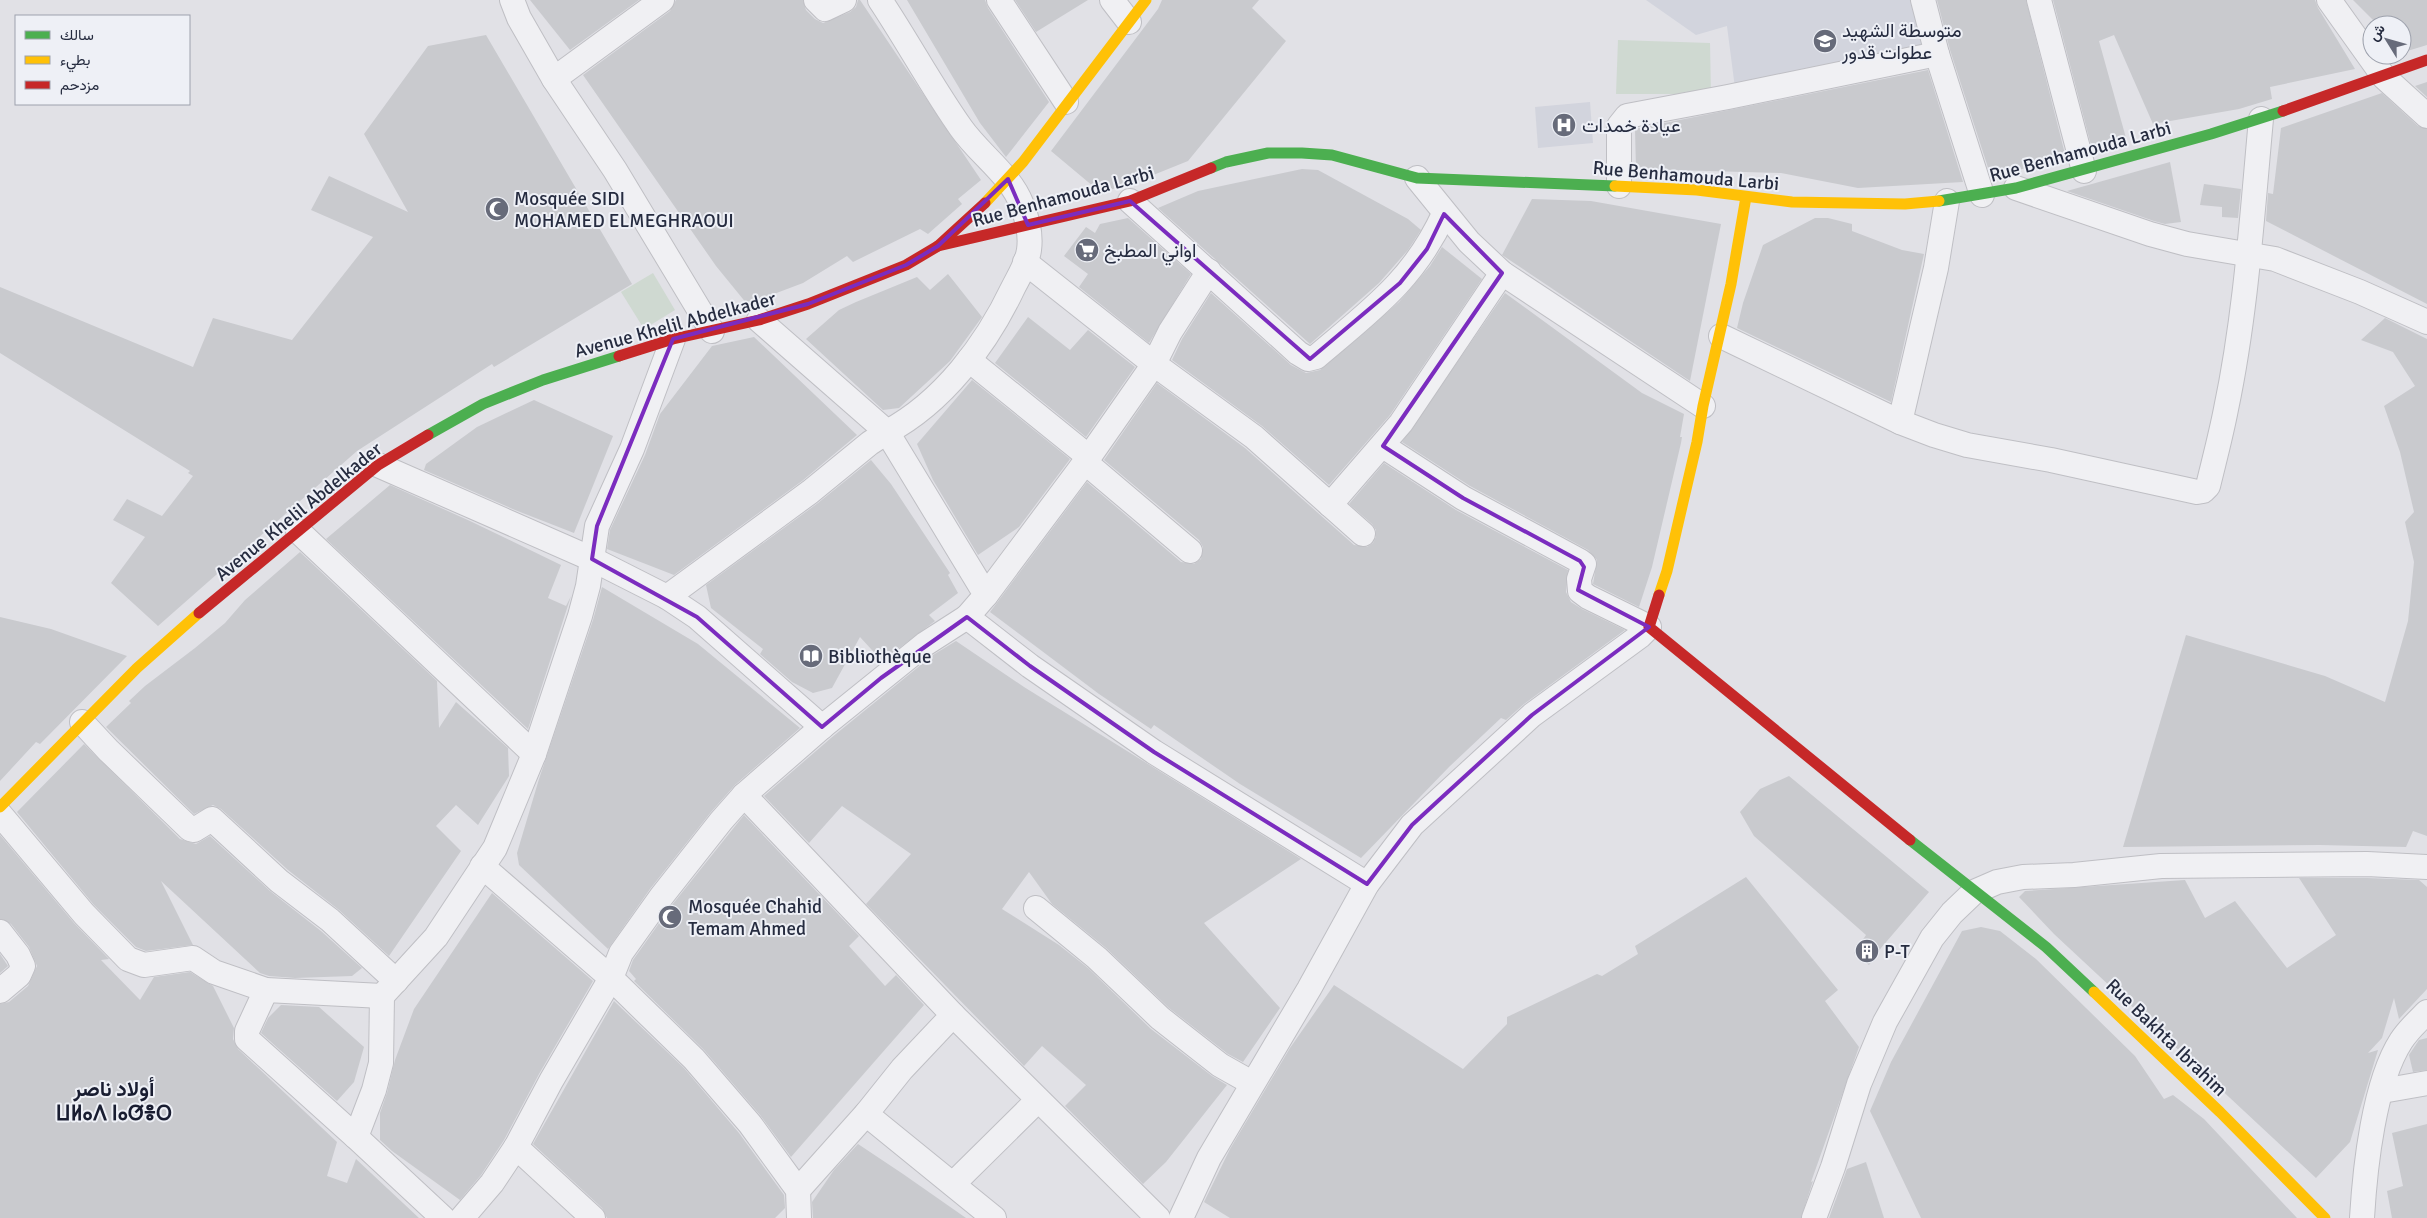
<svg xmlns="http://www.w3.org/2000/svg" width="2427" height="1218" font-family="Signika,Vazirmatn,'Noto Sans Tifinagh',sans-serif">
<rect width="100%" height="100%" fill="#e1e1e6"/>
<g fill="#d2d4dd">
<path d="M1646,0H1912L1923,47L1735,88L1727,26L1696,35Z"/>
<path d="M1590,102L1593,143L1538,148L1535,107Z"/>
</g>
<g fill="#cfd9d1">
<path d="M1618,40L1710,43L1711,94H1616Z"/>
<path d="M653,273L675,310L644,329L621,292Z"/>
</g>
<g fill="#c9cace">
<path d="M530,0H639L570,50Z"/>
<path d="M676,0H803L806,10L815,19L823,23L850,12L856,7L858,0H860L981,180L958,199L962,204L928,234L920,229L853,262L847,256L803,283L747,304L716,266L583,75L670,11Z"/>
<path d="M907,0H985L988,8L1049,102L1006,157L980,123Z"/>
<path d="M1015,0H1088L1036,32Z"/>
<path d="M1162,0H1259L1252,8L1286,41L1188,161L1126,186L1100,192L1051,151L1158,9Z"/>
<path d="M1937,0H2026L2066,158L1991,177L1950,50Z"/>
<path d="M2053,0H2315L2318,8L2355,69L2270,87L2272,99L2239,109L2153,124L2114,35L2099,41L2126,138L2092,149Z"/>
<path d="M2353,0H2427V45L2404,52L2402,49V25H2378Z"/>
<path d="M486,35L632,284L494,367L492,364L357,451L158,626L111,583L145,537L113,520L127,499L162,516L193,476L188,473L190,471L0,353V287L193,367L213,318L292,340L373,237L311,210L329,176L408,212L364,134L428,46Z"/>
<path d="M1928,70L1963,182L1858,188L1781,173L1636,169L1635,129Z"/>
<path d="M2427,82V97L2415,86Z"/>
<path d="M2382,93L2418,126L2427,129V304L2266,221L2268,193L2273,194L2281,128Z"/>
<path d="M2170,162L2181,222L2165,224L2154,221L2067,191Z"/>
<path d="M1302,169L1318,170L1408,219L1421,230L1408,250L1379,283L1310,344L1158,208L1198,191Z"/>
<path d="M2204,184L2241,189L2238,218L2222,217V207L2200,205Z"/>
<path d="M1532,199L1591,201L1721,224L1690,381L1502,255Z"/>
<path d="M1128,218L1191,274L1149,343L1079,287L1088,274L1064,256L1086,227L1095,233L1100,224Z"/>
<path d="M1815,218H1828L1852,224V231L1902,250L1924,254L1891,402L1737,328L1743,303L1763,245Z"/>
<path d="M1442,247L1482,279L1390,415L1329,485L1262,426L1172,360L1182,339L1211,293L1291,365L1306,373L1320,370L1399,302L1430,266Z"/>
<path d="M948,274L982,317L950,361L899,408L883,410L806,339L839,310L856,302L917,277L930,290Z"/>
<path d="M1505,293L1642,393L1684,414L1680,437H1682L1681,443L1652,567L1639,607L1593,584L1597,560L1588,550L1470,486L1402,442Z"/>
<path d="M1028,317L1070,350L1088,330L1135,367L1086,437L995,363Z"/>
<path d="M2385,318L2427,339V836L2413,831L2406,847L2320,845L2123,847L2186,635L2325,676L2385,702L2408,621L2414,562L2405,522L2414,512L2400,452L2384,406L2415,386L2393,352L2361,340Z"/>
<path d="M754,337L857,435L802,481L674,575L607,549L610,530L645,455L660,414L712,346Z"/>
<path d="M972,380L1070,459L1019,527L978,555L933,480L917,444Z"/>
<path d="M1157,383L1245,448L1354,545L1367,547L1373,543L1376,537V530L1372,524L1349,504L1384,463L1456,510L1568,570L1566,592L1571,602L1582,609L1625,630L1524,704L1506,720L1501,718L1449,767L1361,858L1240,784L1154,725L1151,729L1099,694L990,612L1087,482L1181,562L1194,564L1201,559L1203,547L1199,540L1104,460Z"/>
<path d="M534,400L613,436L574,533L515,510L424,470L426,464L477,427Z"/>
<path d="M871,460L891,484L950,573L948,575L958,593L929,615L935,621L882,661L860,637L832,688L813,693L792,682L760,654L763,649L711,608L706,585L818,503Z"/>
<path d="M390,485L470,521L561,565L548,598L566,606L571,596L528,729L326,539Z"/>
<path d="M300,552L437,681L439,728L456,702L508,748L509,776L478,825L456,805L436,826L461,851L389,956L339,910L288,870L221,809L213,805L194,814L106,727L131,703L129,701L145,686L195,648L225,623L245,600Z"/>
<path d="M602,587L698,644L800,728L735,785L711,812L650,889L608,949L519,865L517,853L539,779L593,620Z"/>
<path d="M0,617L51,629L127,656L40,744L36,742L0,781Z"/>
<path d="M956,641L1024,687L1301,859L1204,923L1280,1008L1243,1062L1228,1054L1169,1008L1106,948L1052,904L1029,872L1002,909L1059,945L1088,968L1151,1029L1212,1076L1227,1085L1166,1162L1143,1184L1065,1106L1086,1085L1042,1046L1024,1066L866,904L911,854L842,806L809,843L764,796L831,738L933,655Z"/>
<path d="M84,744L180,839L196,844L210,836L270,891L321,931L362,968L352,976L295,978L269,976L260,973L161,881L193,945L146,951L136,947L94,905L17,812Z"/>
<path d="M1789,776L1929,892L1881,948L1869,965L1854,953L1866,935L1754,836L1740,812L1760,789Z"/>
<path d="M744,815L859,936L849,946L885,986L896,975L924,1005L791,1157L760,1115L704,1050L634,981L636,979L629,971L633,960L672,905Z"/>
<path d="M0,835L74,923L109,959L101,960L140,1000L154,977L190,972L213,986L234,1028L233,1039L238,1049L337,1142L327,1176L347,1183L356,1159L419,1218H0V1004L9,1002L28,986L37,966L29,947L11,924L0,919Z"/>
<path d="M1746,877L1838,990L1825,1001L1859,1047L1811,1182L1813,1181L1801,1218H1230L1204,1202L1230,1149L1290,1048L1334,985L1463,1069L1507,1024V1017L1597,974L1602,976L1638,954L1635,946Z"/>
<path d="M2299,878H2367L2419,880L2427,887V989L2399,1019L2394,998L2382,1038L2368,1053L2378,1050L2350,1142L2316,1178L2054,934L2019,897L2025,891L2185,880L2205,918L2235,901L2287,968L2336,935Z"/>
<path d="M492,893L593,981L539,1074L504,1140L481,1175L460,1200L392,1151L380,1140V1113L387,1093L395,1060L414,1009Z"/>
<path d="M1981,927L2000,931L2036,959L2135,1056L2164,1099L2173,1095L2204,1119L2297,1218H1921L1870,1111L1891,1062L1962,931Z"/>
<path d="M0,954L8,966L0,973Z"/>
<path d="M614,1001L684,1068L739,1133L784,1195L785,1208L775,1218H607L602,1208L533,1144Z"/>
<path d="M281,1005L319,1007L364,1047L354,1082L337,1101L261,1033L268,1018Z"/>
<path d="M2427,1038V1070L2413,1072L2409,1055L2419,1040Z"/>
<path d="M2427,1124V1218H2392L2387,1191L2403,1186L2392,1133Z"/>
<path d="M858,1144L903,1174L966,1218H813L812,1202L834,1170Z"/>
<path d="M1866,1162L1884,1218H1829L1847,1169Z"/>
</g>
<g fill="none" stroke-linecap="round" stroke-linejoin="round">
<g stroke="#bfbfc4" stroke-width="26">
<g id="street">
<path d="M512,0L519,18L554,79L615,170L712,331"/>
<path d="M816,0L825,9L844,0"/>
<path d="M999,0L1066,102"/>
<path d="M1112,0L1129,22"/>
<path d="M1923,0L1937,54L1982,195"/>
<path d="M2039,0L2084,171"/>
<path d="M2329,0L2384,77L2427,116"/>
<path d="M554,79L662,0"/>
<path d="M1417,178L1469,242L1502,273L1703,406"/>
<path d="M1619,186V126L1627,116L1728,97L1937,54"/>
<path d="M2016,188L2150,234L2187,244L2275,259L2360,292L2427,322"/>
<path d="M1130,201L1298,353L1308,359L1316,357C1370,311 1414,280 1444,214"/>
<path d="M1209,271L1170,332L1154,364L1254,437L1363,534"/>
<path d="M759,320L887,432C943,402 986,345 1013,288C1019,276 1027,264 1029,250C1031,236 1027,218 1022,205C1010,174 980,155 961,128C932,87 908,42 880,0"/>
<path d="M1721,336L1900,422L1934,435L1967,445L2051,460L2197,492L2203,491L2208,486C2214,461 2221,435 2226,409C2246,314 2252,216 2261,119"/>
<path d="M969,360L1089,457"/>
<path d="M1900,422L1936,268L1947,201"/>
<path d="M1086,463L1190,551"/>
<path d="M378,465L592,559L667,597L697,617L822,727"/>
<path d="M1330,505L1401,423L1502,273"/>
<path d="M298,531L534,754"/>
<path d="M986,595L1089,457L1154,364L1025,262"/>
<path d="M967,617L1030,666L1154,752L1367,884"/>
<path d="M82,722L108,750L190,829L194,830L212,819L279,881L330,920L396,981"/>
<path d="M744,795L953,1015L902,1069L866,1114L798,1190"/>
<path d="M0,814L84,914L128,959L144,965L193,958L214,972L266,990L382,996"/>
<path d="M482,866L611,978L694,1059L750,1124L798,1190L799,1218"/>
<path d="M1036,908L1097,958L1160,1018L1220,1065L1252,1083"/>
<path d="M0,932L18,955L23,966L19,975L0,991"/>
<path d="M266,990L247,1031V1039L356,1137"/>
<path d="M953,1015L1158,1218"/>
<path d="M2382,1091L2427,1083"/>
<path d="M866,1114L994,1218"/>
<path d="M516,1147L593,1218"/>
<path d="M953,1184L1038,1100"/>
<path d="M443,1218L356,1137L374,1090L381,1063L382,996L436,937L495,848L534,754L580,616L588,586L597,526L632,449L673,339"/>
<path d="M462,1218L492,1183L516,1147L551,1081L611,978L621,953L661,897L721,821L744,795L822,727L925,644L967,617L986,595L887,432L870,443L810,492L667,597"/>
<path d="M1181,1218L1209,1158L1309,989L1367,884L1412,825L1532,715L1640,636L1649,627L1588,597L1580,591L1579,579L1584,564L1580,561L1463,498L1383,446"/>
<path d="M1814,1218L1833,1167L1859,1084L1885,1022L1932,938L1952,913L1974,892L1997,882L2023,877L2074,875L2161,866L2367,864L2427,867"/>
<path d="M2362,1218C2365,1167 2374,1083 2401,1041C2408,1030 2418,1021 2427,1012"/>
</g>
</g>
<use href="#street" stroke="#f0f0f3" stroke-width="24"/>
<g stroke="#4caf50" stroke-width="11">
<path d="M1211,168L1226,162L1268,153H1302L1332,155L1417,178L1615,186"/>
<path d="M1939,201L2016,188L2211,134L2283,111"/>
<path d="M428,435L483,404L543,380L619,356"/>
<path d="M1910,840L2046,947L2094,992"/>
</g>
<g stroke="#ffc107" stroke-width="11">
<path d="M1615,186L1697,190L1792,202L1905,204L1939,201"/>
<path d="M985,203L1023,162L1146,0"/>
<path d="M1659,595L1667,571L1697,442L1703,406L1731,284L1746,197"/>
<path d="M0,807L137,668L199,613"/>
<path d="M2094,992L2220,1112L2325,1218"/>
</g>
<g stroke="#c62828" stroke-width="11">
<path d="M2283,111L2427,60"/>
<path d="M938,246L1130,201L1211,168"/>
<path d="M619,356L673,339L759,320L808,304L906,265L938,246L985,203"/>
<path d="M1659,595L1649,627L1910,840"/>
<path d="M199,613L378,465L428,435"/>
</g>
</g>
<path fill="none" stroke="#7b2cbf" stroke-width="4" stroke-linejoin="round" d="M1008,179L1028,225L1130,201L1310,359L1400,283L1427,249L1444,214L1502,273L1383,446L1463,498L1580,561L1584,567L1578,590L1649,627L1532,715L1439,800L1412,825L1367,884L1154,752L1030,666L967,617L881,678L822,727L697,617L592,559L597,526L673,339L808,304L906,265L938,246Z"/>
<defs>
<g id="school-disc" transform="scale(1.25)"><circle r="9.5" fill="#676b7a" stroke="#eef0f6"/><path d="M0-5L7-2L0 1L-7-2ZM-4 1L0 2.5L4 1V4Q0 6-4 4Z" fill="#fff"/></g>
<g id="hospital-disc" transform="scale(1.25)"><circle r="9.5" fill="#676b7a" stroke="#eef0f6"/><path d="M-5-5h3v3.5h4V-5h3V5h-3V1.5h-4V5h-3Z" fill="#fff"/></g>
<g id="mosque-disc" transform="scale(1.25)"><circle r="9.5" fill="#676b7a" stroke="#eef0f6"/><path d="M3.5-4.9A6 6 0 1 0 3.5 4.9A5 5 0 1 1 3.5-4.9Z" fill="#fff"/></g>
<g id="supermarket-disc" transform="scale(1.25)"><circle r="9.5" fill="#676b7a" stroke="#eef0f6"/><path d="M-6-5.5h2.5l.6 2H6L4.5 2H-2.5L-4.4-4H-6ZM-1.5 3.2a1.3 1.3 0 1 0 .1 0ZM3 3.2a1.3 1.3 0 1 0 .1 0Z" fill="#fff"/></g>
<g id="library-disc" transform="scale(1.25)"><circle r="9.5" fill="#676b7a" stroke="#eef0f6"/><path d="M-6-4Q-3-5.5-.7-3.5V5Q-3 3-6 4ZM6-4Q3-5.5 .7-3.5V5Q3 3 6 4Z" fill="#fff"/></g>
<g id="building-disc" transform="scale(1.25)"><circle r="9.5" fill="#676b7a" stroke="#eef0f6"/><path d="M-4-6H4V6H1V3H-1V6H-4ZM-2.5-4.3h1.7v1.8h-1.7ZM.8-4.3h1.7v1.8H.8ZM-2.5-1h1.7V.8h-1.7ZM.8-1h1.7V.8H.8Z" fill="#fff"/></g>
</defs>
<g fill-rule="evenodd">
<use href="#school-disc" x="1825" y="41"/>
<use href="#hospital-disc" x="1564" y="125"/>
<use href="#mosque-disc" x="497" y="209"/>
<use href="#supermarket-disc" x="1087" y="250"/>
<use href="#library-disc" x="811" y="656"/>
<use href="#mosque-disc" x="670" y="917"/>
<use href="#building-disc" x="1867" y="951"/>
</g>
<g text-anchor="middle" stroke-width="4" stroke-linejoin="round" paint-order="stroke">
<g font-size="19" fill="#262c40" stroke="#eef0f6" text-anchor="start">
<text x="1842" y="37">متوسطة الشهيد<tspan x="1842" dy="22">عطوات قدور</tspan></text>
<text x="1582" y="132">عيادة خمدات</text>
<text x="514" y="205">Mosquée SIDI<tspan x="514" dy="22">MOHAMED ELMEGHRAOUI</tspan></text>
<text x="1104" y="257">اواني المطبخ</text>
<text x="828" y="663">Bibliothèque</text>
<text x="688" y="913">Mosquée Chahid<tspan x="688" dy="22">Temam Ahmed</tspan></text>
<text x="1884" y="958">P-T</text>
</g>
<g font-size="19" fill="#262c40" stroke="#eef0f6">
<text transform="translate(2080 151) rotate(-15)" y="7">Rue Benhamouda Larbi</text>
<text transform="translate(1686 175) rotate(5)" y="7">Rue Benhamouda Larbi</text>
<text transform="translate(1063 196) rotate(-15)" y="7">Rue Benhamouda Larbi</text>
<text transform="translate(675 324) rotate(-15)" y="7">Avenue Khelil Abdelkader</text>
<text transform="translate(298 511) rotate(-39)" y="7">Avenue Khelil Abdelkader</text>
<text transform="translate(2167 1037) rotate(44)" y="7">Rue Bakhta Ibrahim</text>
</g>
<g font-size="21" font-weight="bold" fill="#191d31" stroke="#eef0f6">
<text x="114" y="1096">أولاد ناصر<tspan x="114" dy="24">ⵡⵍⴰⴷ ⵏⴰⵚⴻⵔ</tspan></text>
</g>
</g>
<rect x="15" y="15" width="175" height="90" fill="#eef0f6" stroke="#9ea2ad"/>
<rect x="25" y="31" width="25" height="8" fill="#4caf50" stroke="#9ea2ad"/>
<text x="60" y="40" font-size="15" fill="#262c40">سالك</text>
<rect x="25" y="56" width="25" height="8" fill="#ffc107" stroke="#9ea2ad"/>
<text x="60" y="65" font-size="15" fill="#262c40">بطيء</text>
<rect x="25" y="81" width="25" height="8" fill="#c62828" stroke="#9ea2ad"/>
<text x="60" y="90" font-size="15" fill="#262c40">مزدحم</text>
<g transform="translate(2387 40) rotate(307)"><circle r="24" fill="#eef0f6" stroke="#9ea2ad"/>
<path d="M0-4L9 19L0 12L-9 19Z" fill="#676b7a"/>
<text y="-8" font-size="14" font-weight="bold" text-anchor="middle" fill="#262c40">ش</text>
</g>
</svg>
